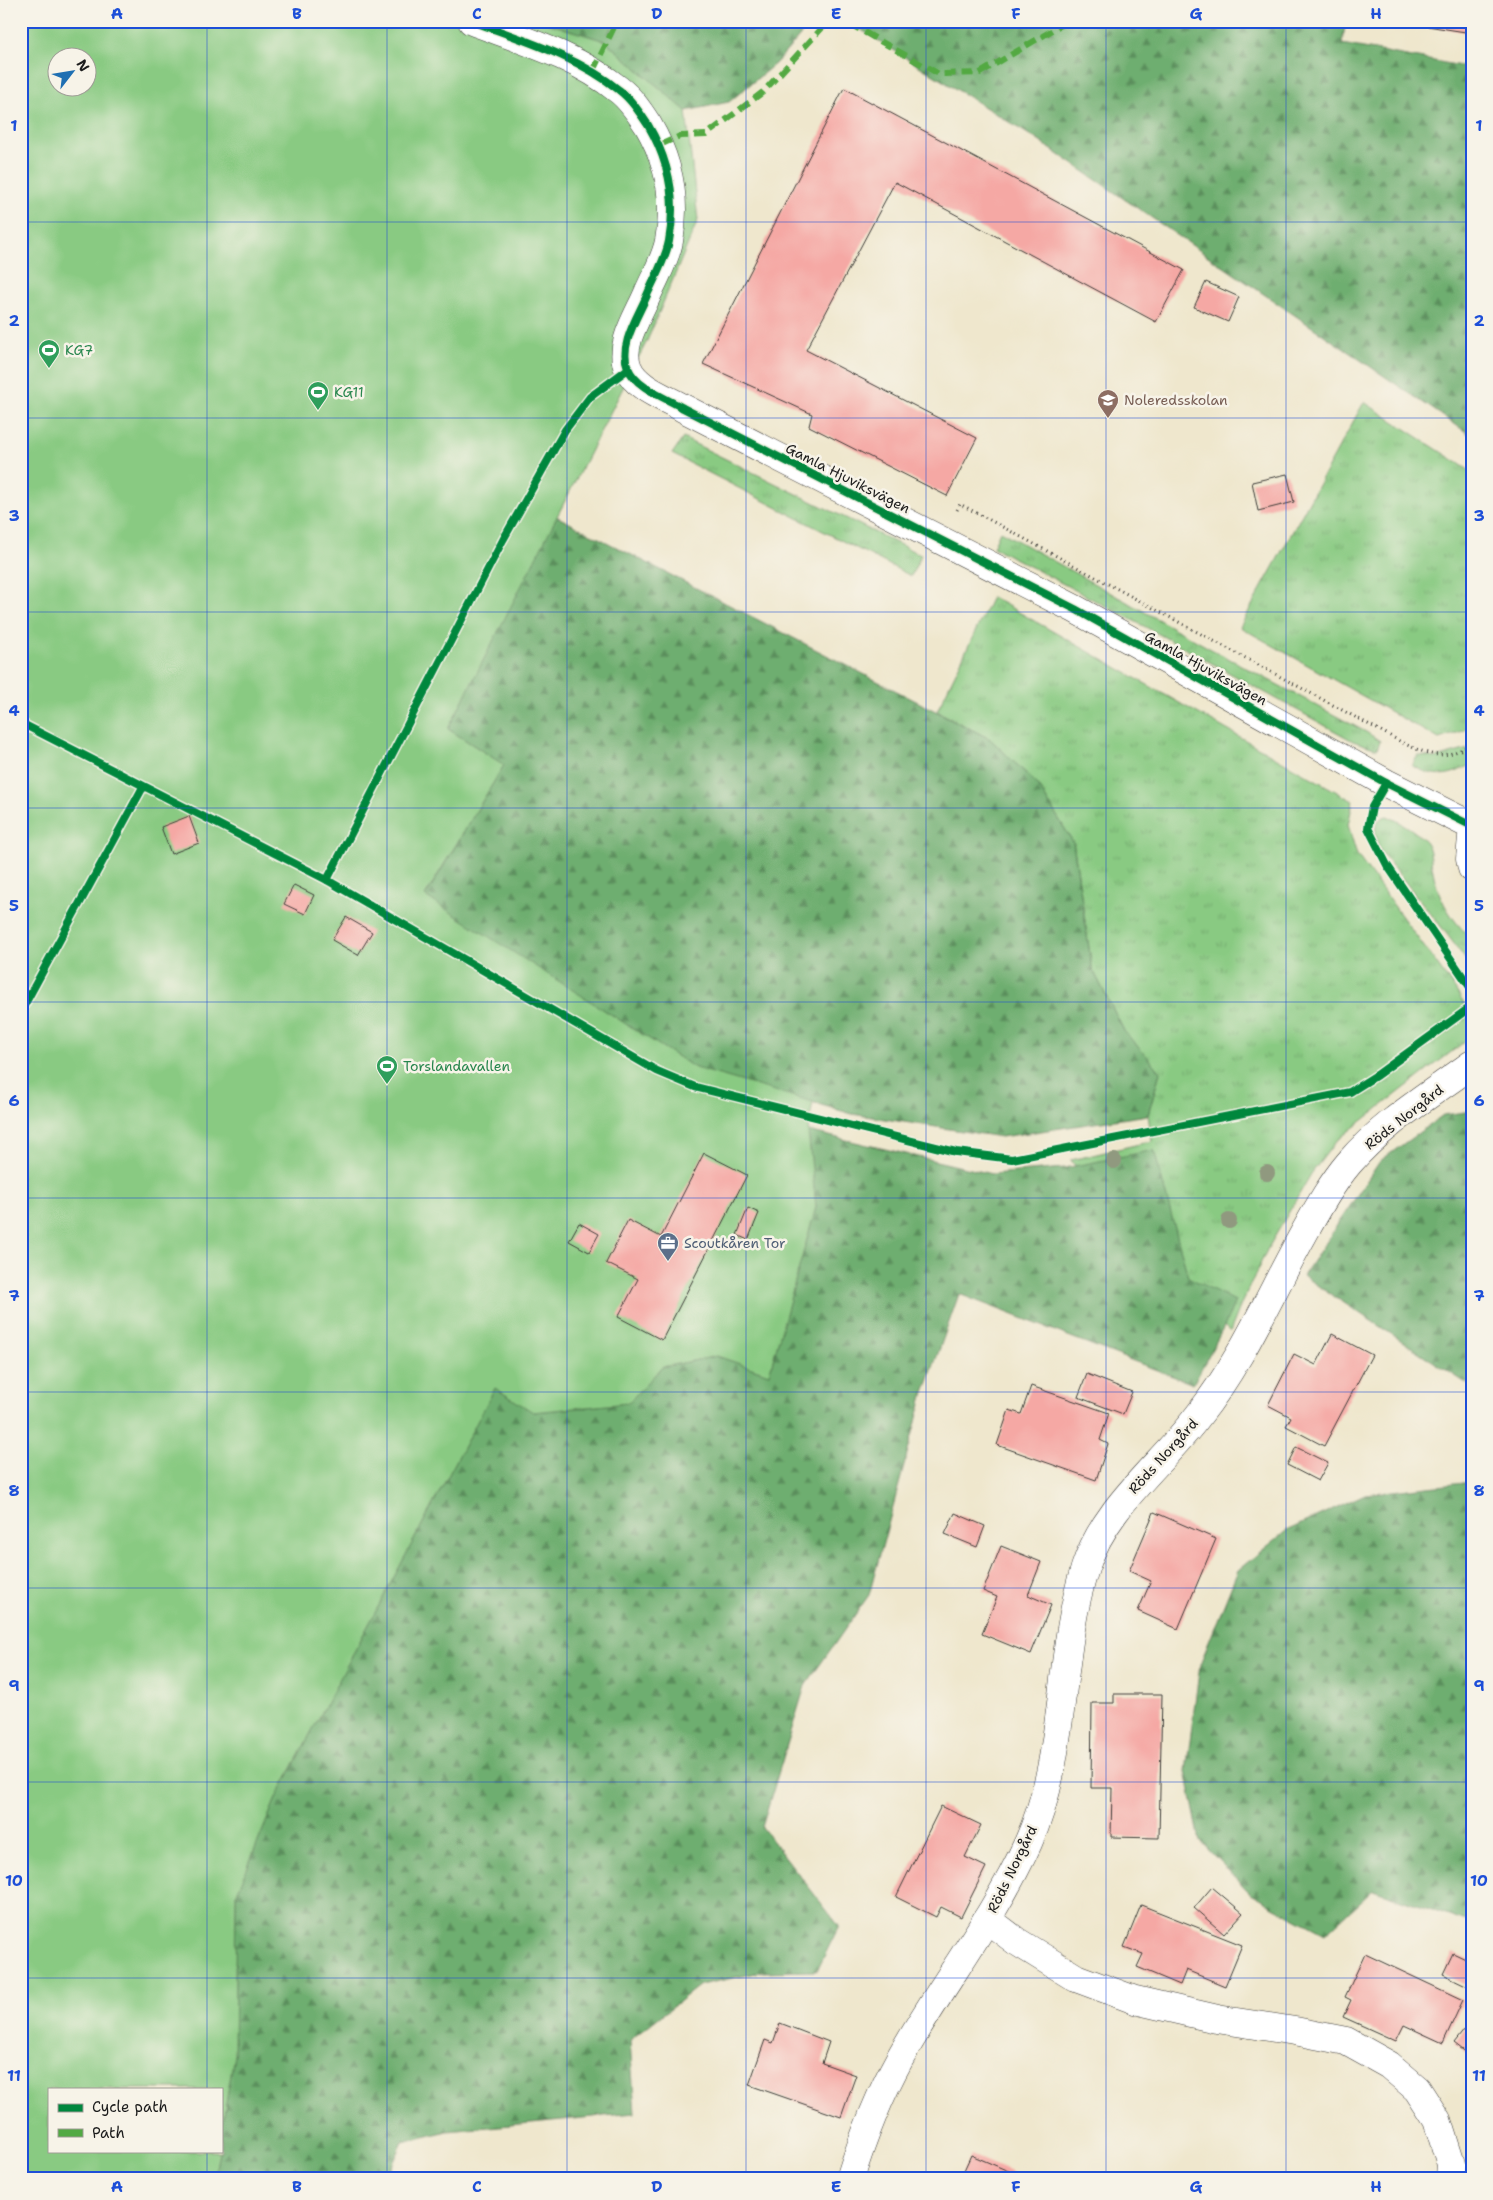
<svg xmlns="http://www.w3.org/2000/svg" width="1493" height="2200" font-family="'Shantell Sans',sans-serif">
<defs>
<pattern id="grass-tufts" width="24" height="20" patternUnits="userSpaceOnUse" patternTransform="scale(1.25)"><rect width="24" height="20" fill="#89ca82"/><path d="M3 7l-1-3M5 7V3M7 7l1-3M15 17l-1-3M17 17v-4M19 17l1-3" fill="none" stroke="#76ad70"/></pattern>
<pattern id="forest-firs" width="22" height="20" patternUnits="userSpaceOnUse" patternTransform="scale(1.25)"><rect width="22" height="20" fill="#6eae70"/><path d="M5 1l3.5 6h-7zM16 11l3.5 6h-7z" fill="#5a8d5b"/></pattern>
</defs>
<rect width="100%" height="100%" fill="#f7f3e8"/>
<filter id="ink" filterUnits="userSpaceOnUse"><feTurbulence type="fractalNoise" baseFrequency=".02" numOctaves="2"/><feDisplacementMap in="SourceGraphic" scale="10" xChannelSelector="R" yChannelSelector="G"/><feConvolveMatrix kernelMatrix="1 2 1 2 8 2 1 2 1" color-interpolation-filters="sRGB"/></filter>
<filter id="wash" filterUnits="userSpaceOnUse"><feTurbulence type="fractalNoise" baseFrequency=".0096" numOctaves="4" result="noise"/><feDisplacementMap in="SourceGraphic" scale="20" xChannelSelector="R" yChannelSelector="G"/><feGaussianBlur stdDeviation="1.12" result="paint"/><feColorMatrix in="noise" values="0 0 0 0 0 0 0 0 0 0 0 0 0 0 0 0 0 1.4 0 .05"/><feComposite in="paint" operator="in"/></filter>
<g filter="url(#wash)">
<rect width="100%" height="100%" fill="#efe7cd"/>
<g fill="url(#grass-tufts)" stroke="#52734f">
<path d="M1364,402L1472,472V725L1463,731L1439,739L1240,627Z"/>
<path d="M683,438L921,555L911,576L672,454Z"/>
<path d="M1000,531L1211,649L1366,732L1380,741L1377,749L1353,741L1155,632L993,547Z"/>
<path d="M992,597L1353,801L1348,825L1357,855L1455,989L1472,1017V1036L1336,1141L1311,1174L1267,1250L1242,1302L1230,1332L1098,1200L1071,1160L1152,1141L1148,1115L1160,1072L1124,1031L1092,968L1073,842L1037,784L990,739L937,711Z"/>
<path d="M1472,748V764C1447,778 1437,778 1412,766L1418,755L1435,758Z"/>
<path d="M1387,816C1399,821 1416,831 1425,841C1432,850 1430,860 1433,871C1438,898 1451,920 1472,939V968L1443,929L1382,853C1376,842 1369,820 1387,816Z"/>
</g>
<g fill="url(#forest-firs)" stroke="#456546">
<path d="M540,21H813L776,63L729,102L686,111L605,41Z"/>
<path d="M847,21H1346L1342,44L1472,68V436L1036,139Z"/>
<path d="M556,516L990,739L1037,784L1073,842L1092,968L1124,1031L1160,1072L1148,1115L1001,1137L852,1114L695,1068L425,897L504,765L448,729Z"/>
<path d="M1472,1111V1387L1303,1276L1380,1161L1443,1115Z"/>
<path d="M808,1131L992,1174L1065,1168L1154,1150L1188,1277L1235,1301L1224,1327L1193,1384L959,1294L923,1396L869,1595L805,1686L762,1827L839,1926L817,1971L761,1972L700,1985L630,2040L635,2113L448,2131L403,2142L386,2179H214L219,2151H221V2134L234,2055L236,1895L276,1798L495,1388L534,1412L628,1403L662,1367L717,1356L769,1374L816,1207Z"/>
<path d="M1472,1482V1924L1373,1890L1325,1934L1251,1894L1200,1841L1186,1771L1200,1664L1238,1570L1286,1531L1365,1494Z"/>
</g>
<path fill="#89ca82" stroke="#52734f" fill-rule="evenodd" d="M21,21H540L605,41L686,111L698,220L647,341L448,729L504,765L425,896L695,1068L813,1102L808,1131L816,1207L769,1374L717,1356L662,1367L628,1403L533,1412L495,1388L276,1798L236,1895L234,2055L221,2134V2089H49V2151H219L214,2179H21ZM58,58H88V88H58Z"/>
<g id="blocks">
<g fill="#f5a8a4">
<path d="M1415,21H1472V33L1414,24Z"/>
<path d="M844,88L1184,270L1156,322L895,182L806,350L977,438L947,496L809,426L812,414L703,364Z"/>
<path d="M1206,282L1239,297L1228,322L1194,307Z"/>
<path d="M1287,474L1294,502L1258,511L1252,482Z"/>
<path d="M189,816L199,843L171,854L161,827Z"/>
<path d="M294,885L314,895L305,914L284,904Z"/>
<path d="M346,917L372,932L358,955L332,940Z"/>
<path d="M704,1153L747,1175L662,1340L618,1317L638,1279L606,1263L628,1220L661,1237Z"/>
<path d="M748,1208L759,1213L748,1240L737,1235Z"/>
<path d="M579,1223L599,1234L589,1252L569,1241Z"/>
<path d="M1332,1334L1372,1355L1324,1446L1286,1426L1291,1417L1268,1405L1294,1354L1316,1365Z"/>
<path d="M1087,1374L1132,1392L1123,1414L1078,1397Z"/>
<path d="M1031,1386L1109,1413L1100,1440L1108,1444L1096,1480L997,1445L1009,1410L1021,1414Z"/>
<path d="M1296,1447L1328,1463L1318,1481L1287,1465Z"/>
<path d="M1154,1512L1216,1539L1178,1629L1138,1611L1151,1581L1129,1571Z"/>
<path d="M955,1513L985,1526L977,1547L945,1534Z"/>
<path d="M1001,1546L1041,1562L1028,1595L1051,1605L1031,1654L982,1634L997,1597L983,1591Z"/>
<path d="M1114,1694H1162L1159,1838L1111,1837L1112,1788H1091L1092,1703H1114Z"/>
<path d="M941,1806L981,1825L965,1857L986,1867L961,1917L941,1907L936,1917L896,1897Z"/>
<path d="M1212,1887L1243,1913L1224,1934L1194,1908Z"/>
<path d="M1141,1905L1242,1945L1225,1986L1186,1970L1180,1985L1137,1967L1143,1954L1124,1947Z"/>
<path d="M1453,1953L1472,1962V1977L1468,1986L1443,1974Z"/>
<path d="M1365,1954L1463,2000L1443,2043L1404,2025L1396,2041L1343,2017L1351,2000L1345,1997Z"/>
<path d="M1472,2020V2057L1454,2043Z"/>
<path d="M780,2023L829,2042L822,2063L856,2075L841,2117L749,2085L765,2040L773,2043Z"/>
<path d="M971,2155L1027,2179H960Z"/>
</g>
</g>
</g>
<g filter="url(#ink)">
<use href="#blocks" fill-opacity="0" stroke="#3c3a37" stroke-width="1"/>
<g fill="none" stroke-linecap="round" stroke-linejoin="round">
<g stroke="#3c3a37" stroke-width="29">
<g id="street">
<path d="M472,21C522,40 577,56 619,90C631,99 640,113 648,125C669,161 677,199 669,241C666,258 655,277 648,293C639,315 618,345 628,368C636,388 666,398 683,408L1075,609L1386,783L1472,826"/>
<path d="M1472,837L1470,859L1472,868"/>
<path d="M987,1919L1016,1941L1076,1978L1135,2000L1217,2019L1295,2031L1346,2041L1389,2065L1417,2089L1437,2120L1451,2164L1450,2179"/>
<path d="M850,2179C863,2137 879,2096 900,2058C941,1985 993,1920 1028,1843C1067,1757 1057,1657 1085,1568C1105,1506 1160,1466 1198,1416C1242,1361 1269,1296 1303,1235C1317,1210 1331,1184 1349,1163C1383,1123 1430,1095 1472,1064"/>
</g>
</g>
<path stroke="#3c3a37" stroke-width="3" stroke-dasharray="1 4" stroke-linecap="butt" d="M957,510L960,504L1405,744C1434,757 1443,760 1472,744"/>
<use href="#street" stroke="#fff" stroke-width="28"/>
<g stroke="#52a943" stroke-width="6" stroke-dasharray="12 6" stroke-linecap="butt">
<path d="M593,71L617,21"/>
<path d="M660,145L680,136L706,135L763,92L823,27L848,23L939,74L980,73L1068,21"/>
</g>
<g stroke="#f7f3e8" stroke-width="11">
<g id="cycleway">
<path d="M472,21C522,40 577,56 619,90C631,99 640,113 648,125C669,161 677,199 669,241C666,258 655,277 648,293C639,315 618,345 628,368C636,388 666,398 683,408L1075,609L1386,783L1472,826"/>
<path d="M628,369L590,397L565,430L503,540L327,880L657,1071L695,1087L956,1152L1012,1159L1350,1092L1377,1075L1472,1006"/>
<path d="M21,723L327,880"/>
<path d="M1386,783L1372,807L1368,828L1387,865L1472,990"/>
<path d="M21,1011L143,787"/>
</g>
</g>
<use href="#cycleway" stroke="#00873e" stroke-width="8"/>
</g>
<g fill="#90997f">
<circle cx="1114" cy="1161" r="8"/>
<circle cx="1267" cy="1173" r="8"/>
<circle cx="1229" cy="1221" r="8"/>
</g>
</g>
<path fill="none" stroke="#1d4ed8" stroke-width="1" stroke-opacity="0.55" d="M207,21V2089M387,21V2179M567,21V2179M746,21V2179M926,21V2179M1106,21V2179M1286,21V2179M21,222H1472M21,418H1472M21,612H1472M21,808H1472M21,1002H1472M21,1198H1472M21,1392H1472M21,1588H1472M21,1782H1472M21,1978H1472M207,2151V2179"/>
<defs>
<g id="stadium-pin" transform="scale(1.125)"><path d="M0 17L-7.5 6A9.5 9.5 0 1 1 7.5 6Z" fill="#2e9e5b" stroke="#f7f3e8"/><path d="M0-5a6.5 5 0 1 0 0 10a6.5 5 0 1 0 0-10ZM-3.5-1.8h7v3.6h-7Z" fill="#fff"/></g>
<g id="school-pin" transform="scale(1.125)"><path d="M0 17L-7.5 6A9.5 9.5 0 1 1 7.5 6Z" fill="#8d6e63" stroke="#f7f3e8"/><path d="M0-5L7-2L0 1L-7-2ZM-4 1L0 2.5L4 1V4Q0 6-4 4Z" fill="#fff"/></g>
<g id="office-pin" transform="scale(1.125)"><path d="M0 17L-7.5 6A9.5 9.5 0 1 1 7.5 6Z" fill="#5c6f8a" stroke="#f7f3e8"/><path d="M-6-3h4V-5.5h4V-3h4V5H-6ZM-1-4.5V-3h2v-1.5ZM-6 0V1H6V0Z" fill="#fff"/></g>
</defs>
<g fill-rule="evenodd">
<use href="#stadium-pin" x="49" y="350"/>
<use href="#stadium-pin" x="318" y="392"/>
<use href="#school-pin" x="1108" y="400"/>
<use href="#stadium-pin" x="387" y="1066"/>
<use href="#office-pin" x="668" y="1243"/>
</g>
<g text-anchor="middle" stroke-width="5" stroke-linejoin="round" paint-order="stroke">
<g font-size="14" fill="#27864d" stroke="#f7f3e8" text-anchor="start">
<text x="65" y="355">KG7</text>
<text x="334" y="397">KG11</text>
<text x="403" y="1071">Torslandavallen</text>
</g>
<g font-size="14" fill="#785e54" stroke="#f7f3e8" text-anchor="start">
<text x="1124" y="405">Noleredsskolan</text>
</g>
<g font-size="14" fill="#1c1c1c" stroke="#f7f3e8">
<text transform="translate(848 478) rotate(27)" y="5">Gamla Hjuviksvägen</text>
<text transform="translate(1206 668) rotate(29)" y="5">Gamla Hjuviksvägen</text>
<text transform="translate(1404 1117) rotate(-38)" y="5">Röds Norgård</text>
<text transform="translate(1163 1456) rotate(-48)" y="5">Röds Norgård</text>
<text transform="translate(1012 1869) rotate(-64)" y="5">Röds Norgård</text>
</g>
<g font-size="14" fill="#4e5e75" stroke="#f7f3e8" text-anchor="start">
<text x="684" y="1248">Scoutkåren Tor</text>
</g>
</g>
<rect width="1493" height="2200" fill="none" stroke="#f7f3e8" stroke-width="55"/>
<rect x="48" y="2088" width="175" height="65" fill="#f7f3e8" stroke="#9f9d96"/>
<rect x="58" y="2104" width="25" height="8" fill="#00873e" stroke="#9f9d96"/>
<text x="92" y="2112" font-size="15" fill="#1c1c1c">Cycle path</text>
<rect x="58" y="2129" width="25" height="8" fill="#52a943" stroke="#9f9d96"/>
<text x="92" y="2138" font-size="15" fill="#1c1c1c">Path</text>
<g transform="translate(72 72) rotate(59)"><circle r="24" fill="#f7f3e8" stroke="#9f9d96"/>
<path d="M0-4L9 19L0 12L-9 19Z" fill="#1f6fb2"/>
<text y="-8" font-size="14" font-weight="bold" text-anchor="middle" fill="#1c1c1c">N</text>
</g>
<rect x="28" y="28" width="1438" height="2144" fill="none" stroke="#1d4ed8" stroke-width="2"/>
<g font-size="16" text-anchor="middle" font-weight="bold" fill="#1d4ed8">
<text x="117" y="19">A</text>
<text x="297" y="19">B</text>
<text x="477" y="19">C</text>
<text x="657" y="19">D</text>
<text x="836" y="19">E</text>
<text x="1016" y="19">F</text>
<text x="1196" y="19">G</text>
<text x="1376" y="19">H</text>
<text x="14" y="131">1</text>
<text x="1479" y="131">1</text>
<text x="14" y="326">2</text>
<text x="1479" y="326">2</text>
<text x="14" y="521">3</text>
<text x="1479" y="521">3</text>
<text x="14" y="716">4</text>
<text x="1479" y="716">4</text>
<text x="14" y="911">5</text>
<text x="1479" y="911">5</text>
<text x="14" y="1106">6</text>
<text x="1479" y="1106">6</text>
<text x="14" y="1301">7</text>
<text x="1479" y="1301">7</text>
<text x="14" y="1496">8</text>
<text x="1479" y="1496">8</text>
<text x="14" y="1691">9</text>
<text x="1479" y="1691">9</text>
<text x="14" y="1886">10</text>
<text x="1479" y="1886">10</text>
<text x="14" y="2081">11</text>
<text x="1479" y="2081">11</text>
<text x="117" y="2192">A</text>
<text x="297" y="2192">B</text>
<text x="477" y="2192">C</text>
<text x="657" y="2192">D</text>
<text x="836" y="2192">E</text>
<text x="1016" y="2192">F</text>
<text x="1196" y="2192">G</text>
<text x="1376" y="2192">H</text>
</g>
</svg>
